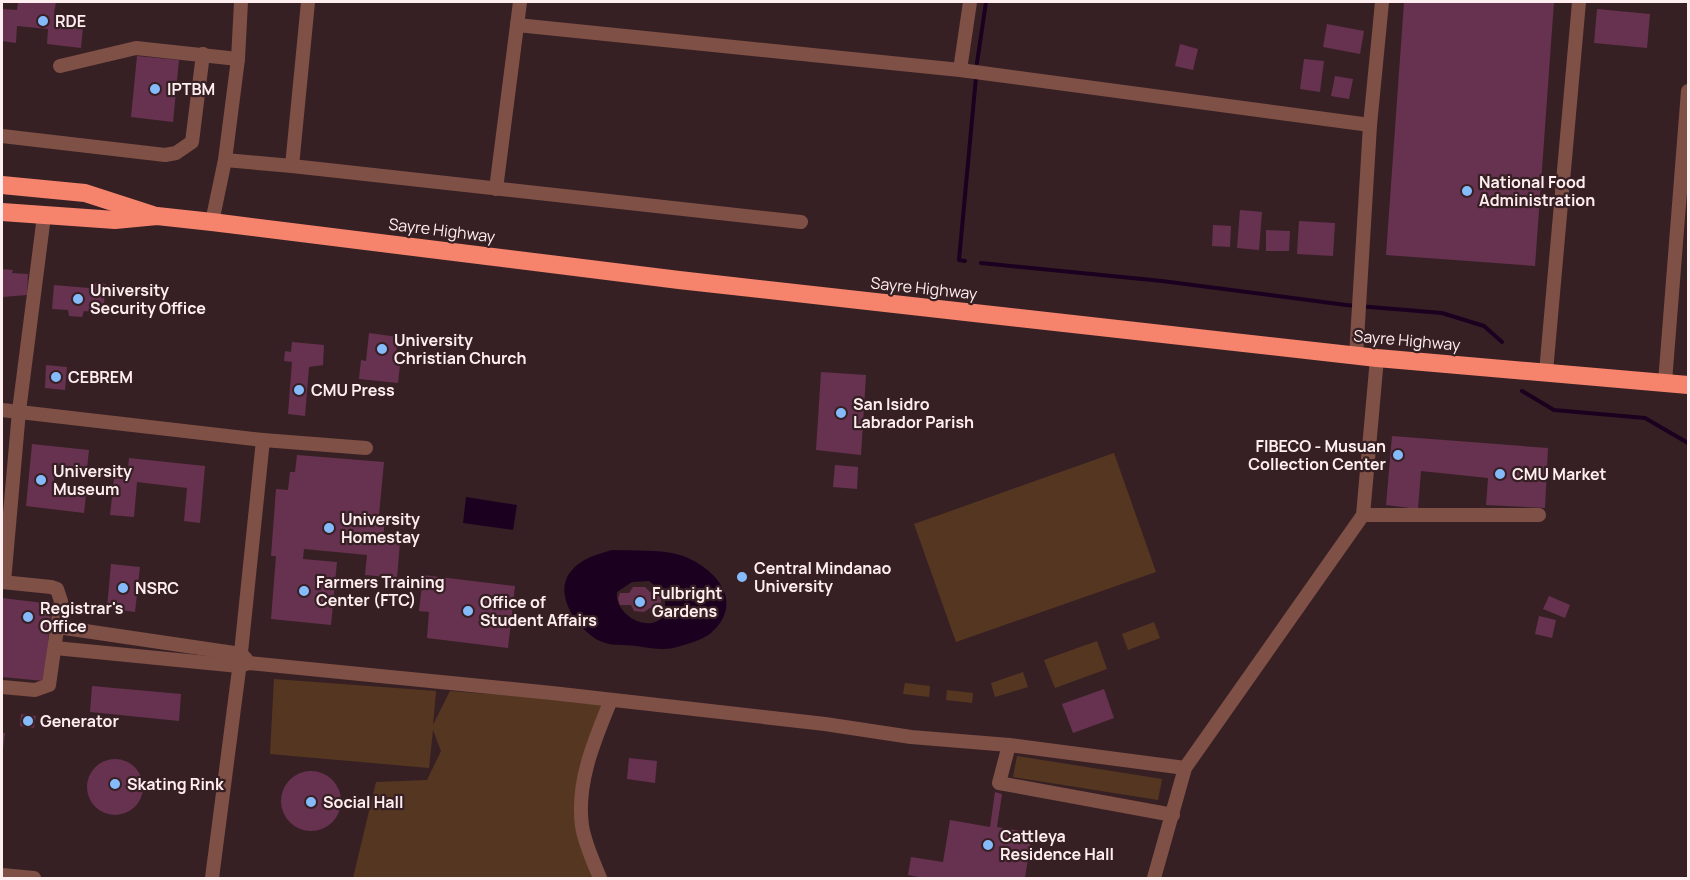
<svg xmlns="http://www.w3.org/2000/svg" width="1690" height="880" font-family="Manrope,sans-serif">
<rect width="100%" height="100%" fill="#372024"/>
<g fill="#553721">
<path d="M1114,453L1156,572L956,642L914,524Z"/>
<path d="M1154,622L1160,638L1128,650L1122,634Z"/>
<path d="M1097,641L1107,669L1055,688L1044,660Z"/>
<path d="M1023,672L1028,687L995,697L991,683Z"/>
<path d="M274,679L436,691L433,725L450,691L605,703L576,796L596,878H353L376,782L427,780L441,751L433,730L429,768L270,754Z"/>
<path d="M905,683L930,686L929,697L903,694Z"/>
<path d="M947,690L973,693L972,703L946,700Z"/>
<path d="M1017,756L1162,779L1158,800L1013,777Z"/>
</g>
<g fill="#1c0020" fill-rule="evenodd">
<path d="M466,497L517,505L513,530L463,523Z"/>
<path d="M612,550C634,551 659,549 680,555C714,566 747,602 711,633C702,640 688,644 677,647C665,651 649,648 636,646C625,644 612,647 600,641C578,630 551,593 572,570C582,558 598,554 612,550ZM649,581L665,594V614C651,636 614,615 617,592L632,582Z"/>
</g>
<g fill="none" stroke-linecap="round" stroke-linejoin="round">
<g stroke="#1c0020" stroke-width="4">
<path d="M977,63L986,2"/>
<path d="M965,261L959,260L976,77"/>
<path d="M981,263L1162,281L1346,305L1442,313L1484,326L1502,342"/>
<path d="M1522,391L1554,410L1645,418L1688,443"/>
</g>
</g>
<g fill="#663250">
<path d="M18,2H56L54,13L84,16L81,48L47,44L48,29L17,26L16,43L2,41V9L17,10Z"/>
<path d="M1404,2H1554L1535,266L1386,255Z"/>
<path d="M1597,9L1650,14L1647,48L1594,43Z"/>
<path d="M1327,24L1364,31L1360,54L1323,47Z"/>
<path d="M1180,44L1198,49L1193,70L1175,66Z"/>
<path d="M137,56L179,60L173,122L131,117Z"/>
<path d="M1304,59L1324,61L1320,92L1300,89Z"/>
<path d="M1335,76L1353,79L1349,99L1331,96Z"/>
<path d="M1240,210L1262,212L1259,250L1237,248Z"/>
<path d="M1299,221L1335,223L1333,256L1297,254Z"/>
<path d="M1213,225L1231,226L1230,247L1212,246Z"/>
<path d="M1266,230L1290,231L1289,251H1266Z"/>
<path d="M2,269L13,270L12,273L28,274L27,295L2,297Z"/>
<path d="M89,283L106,284L103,313L84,311L82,317L69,316L68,310L52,309L54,285L89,288Z"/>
<path d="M369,333L398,337L395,365H400L398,383L359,379L361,360L366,361Z"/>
<path d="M292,342L324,345L323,365L309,367L305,416L288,414L292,362L284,361L285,351L291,352Z"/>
<path d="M46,365L67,367L65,390L45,388Z"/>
<path d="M821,372L866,375L861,455L816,450Z"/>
<path d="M1392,436L1548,448L1545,508L1486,505L1488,478L1421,471L1418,509L1386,505Z"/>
<path d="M32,444L89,450L87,469L55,466L53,490L86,494L84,513L26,506Z"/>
<path d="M297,455L384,462L379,515L385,516L383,541L400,542L397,578L365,575L367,555L304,549L303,559L337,562L331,625L271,619L276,556H271L276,489L288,490L290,472H295Z"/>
<path d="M129,458L205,466L200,523L184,521L187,488L137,482L134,517L110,515L114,478L127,479Z"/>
<path d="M835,465L858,467L857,489L833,487Z"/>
<path d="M111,564L140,567L135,612L107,608Z"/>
<path d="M423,575L515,586L508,648L427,638L429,612L419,611Z"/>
<path d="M633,587H645L650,592L662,595L660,608H650L644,612L634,611L631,605H620L618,599L620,593H629Z"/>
<path d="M1549,596L1570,605L1565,618L1543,609Z"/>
<path d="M2,598L52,604L44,681L2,677Z"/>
<path d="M1539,616L1556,620L1552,638L1535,634Z"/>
<path d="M92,686L181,694L179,721L90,712Z"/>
<path d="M1104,689L1114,718L1073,733L1062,704Z"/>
<path d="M21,714L36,716L34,728L20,726Z"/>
<path d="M2,733H5L3,749H2Z"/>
<path d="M629,758L657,761L655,783L627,779Z"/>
<circle cx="115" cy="787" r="28"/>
<circle cx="311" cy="801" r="30"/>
<path d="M995,792L1002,794L997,827L1032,833L1025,878H923L908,875L911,857L943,862L950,820L990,827Z"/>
</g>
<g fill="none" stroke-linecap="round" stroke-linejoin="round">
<g stroke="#7f5046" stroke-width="14">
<path d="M517,25L960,70L1370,125"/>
<path d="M238,59L241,2"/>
<path d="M60,66L136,48L238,59L225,160L212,222"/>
<path d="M960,70L970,2"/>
<path d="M2,136L165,155L176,153L192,142L203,54"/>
<path d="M225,160L292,166L308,2"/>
<path d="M292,166L801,222"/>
<path d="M496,189L520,2"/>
<path d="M1356,356L1370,125L1382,2"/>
<path d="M1546,372L1579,2"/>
<path d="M1665,382L1688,91"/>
<path d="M2,410L263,440L366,448"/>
<path d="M1363,515H1539"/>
<path d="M2,582L51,587L57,589L61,601L49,685L35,690L2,687"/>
<path d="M4,582L19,411L44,216"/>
<path d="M58,627L241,654L246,659"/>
<path d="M55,648L239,666L249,663L552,693L825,724L911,737L1009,745L1185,768"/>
<path d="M1009,745L999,783L1173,815"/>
<path d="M2,875L34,878"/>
<path d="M212,878L240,662L263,440"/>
<path d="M600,878C593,861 585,844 582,826C576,782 595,739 611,700"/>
<path d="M1154,878L1185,768L1363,515L1377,358"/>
</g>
<g stroke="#f6846d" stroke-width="18">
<path d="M2,185L85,193L153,215"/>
<path d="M2,212L115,220L157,216L212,222L679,280L1377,358L1688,385"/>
</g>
</g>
<g fill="#86bbfb" stroke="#372024" stroke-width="2">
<circle cx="43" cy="21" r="6"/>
<circle cx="155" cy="89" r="6"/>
<circle cx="1467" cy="191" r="6"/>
<circle cx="78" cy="299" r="6"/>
<circle cx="382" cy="349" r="6"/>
<circle cx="56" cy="377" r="6"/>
<circle cx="299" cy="390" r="6"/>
<circle cx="841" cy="413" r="6"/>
<circle cx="1398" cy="455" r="6"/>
<circle cx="1500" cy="474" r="6"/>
<circle cx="41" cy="480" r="6"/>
<circle cx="329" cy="528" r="6"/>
<circle cx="742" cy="577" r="6"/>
<circle cx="123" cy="588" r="6"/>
<circle cx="304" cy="591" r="6"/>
<circle cx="640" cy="602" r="6"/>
<circle cx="468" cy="611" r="6"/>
<circle cx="28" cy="617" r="6"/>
<circle cx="28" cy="721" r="6"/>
<circle cx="115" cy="784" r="6"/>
<circle cx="311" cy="802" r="6"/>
<circle cx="988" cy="845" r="6"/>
</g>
<g text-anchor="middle" stroke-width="4.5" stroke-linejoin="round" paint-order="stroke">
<g font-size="16" font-weight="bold" fill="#ffeef0" stroke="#372024" text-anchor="start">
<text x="55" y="27">RDE</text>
<text x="167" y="95">IPTBM</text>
<text x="1479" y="188">National Food<tspan x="1479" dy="18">Administration</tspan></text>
<text x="90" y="296">University<tspan x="90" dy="18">Security Office</tspan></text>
<text x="394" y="346">University<tspan x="394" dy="18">Christian Church</tspan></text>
<text x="68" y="383">CEBREM</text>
<text x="311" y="396">CMU Press</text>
<text x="853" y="410">San Isidro<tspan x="853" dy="18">Labrador Parish</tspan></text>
<text x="1386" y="452" text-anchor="end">FIBECO - Musuan<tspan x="1386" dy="18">Collection Center</tspan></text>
<text x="53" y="477">University<tspan x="53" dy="18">Museum</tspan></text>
<text x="1512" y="480">CMU Market</text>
<text x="341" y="525">University<tspan x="341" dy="18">Homestay</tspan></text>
<text x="754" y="574">Central Mindanao<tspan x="754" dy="18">University</tspan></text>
<text x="316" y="588">Farmers Training<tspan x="316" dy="18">Center (FTC)</tspan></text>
<text x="135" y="594">NSRC</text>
<text x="652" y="599">Fulbright<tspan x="652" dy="18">Gardens</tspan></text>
<text x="480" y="608">Office of<tspan x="480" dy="18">Student Affairs</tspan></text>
<text x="40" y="614">Registrar's<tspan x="40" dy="18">Office</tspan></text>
<text x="40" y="727">Generator</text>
<text x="127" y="790">Skating Rink</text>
<text x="323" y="808">Social Hall</text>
<text x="1000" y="842">Cattleya<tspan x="1000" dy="18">Residence Hall</tspan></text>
</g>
<g font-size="16" fill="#ffeef0" stroke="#372024">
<text transform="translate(442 230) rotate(7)" y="6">Sayre Highway</text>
<text transform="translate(924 288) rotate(6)" y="6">Sayre Highway</text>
<text transform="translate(1407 340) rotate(5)" y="6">Sayre Highway</text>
</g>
</g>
<rect width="1690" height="880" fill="none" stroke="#ffeef0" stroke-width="6"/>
</svg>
